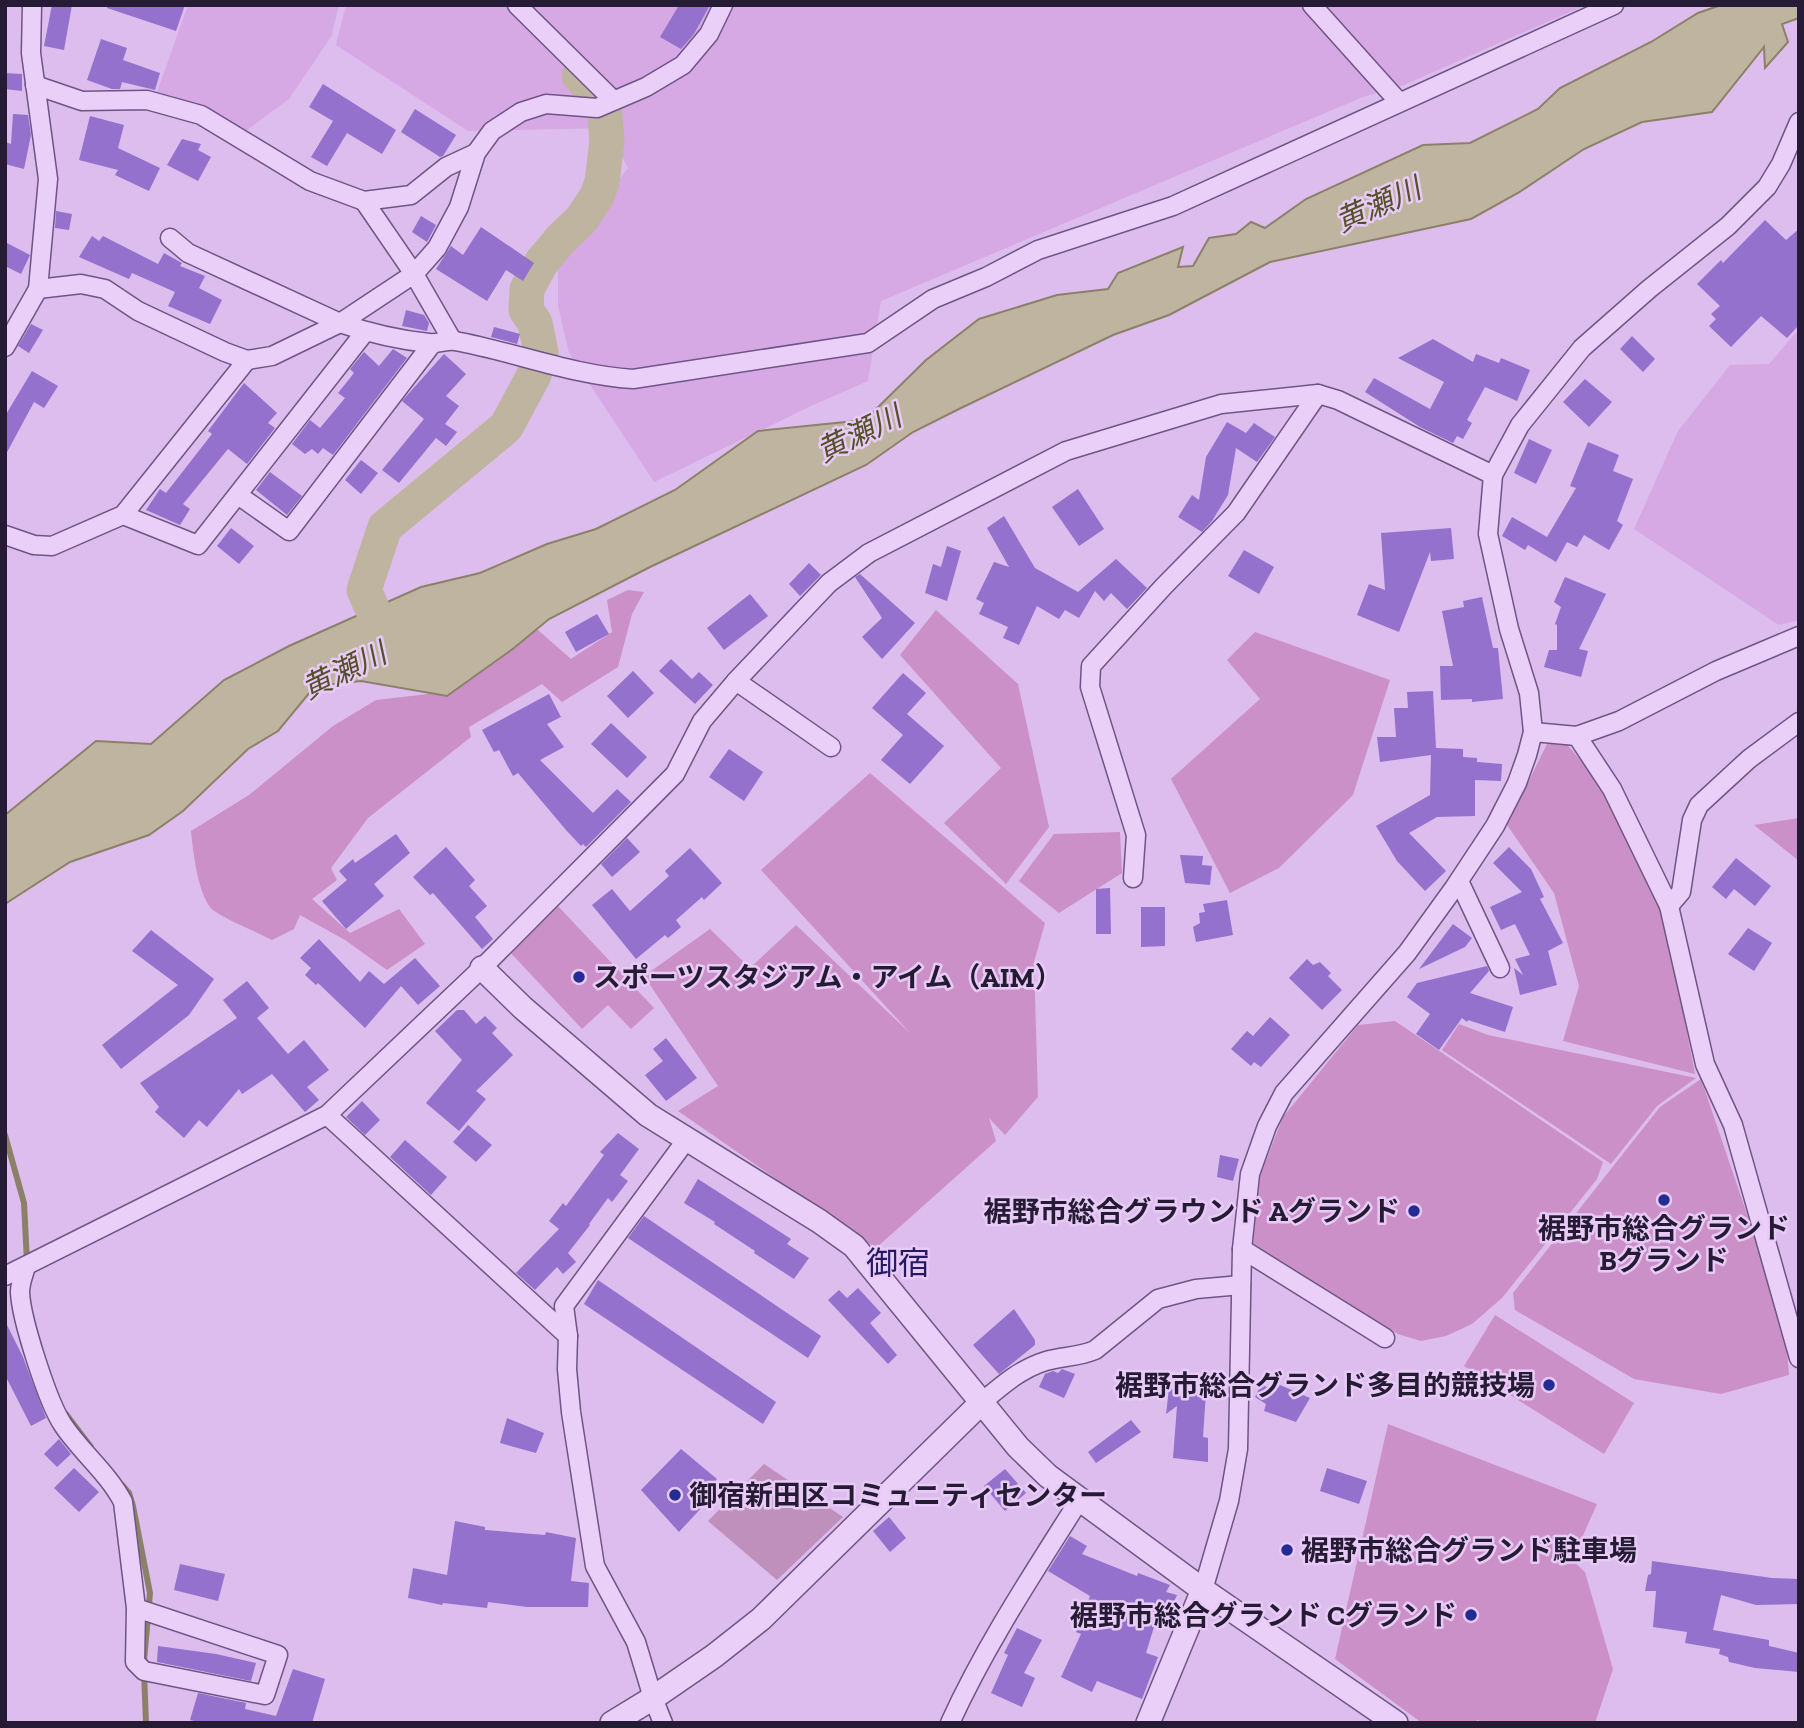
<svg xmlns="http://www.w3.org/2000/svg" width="1804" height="1728" font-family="'Zilla Slab','Noto Sans JP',serif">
<rect width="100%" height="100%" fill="#ddbcee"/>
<g fill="#d7a9e4">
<path d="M188,5H339L331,37L289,99L243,133L199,108L157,92Z"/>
<path d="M346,5H1586L1404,85L1363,97L881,301L868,381L811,406L654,482L569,353L558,306V260L628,168L607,128L468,131L336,45Z"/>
<path d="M1799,329V620L1779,625L1634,529L1678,431L1730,365L1769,364Z"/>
</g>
<g fill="#cc90c8">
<path d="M628,590L644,592L632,614L618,667L562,702L542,684L469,727L471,737L368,818L331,868L337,880L312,899L350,933L399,909L425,944L387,970L345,940L300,915L294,929L272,940C257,932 226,920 213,910C198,897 193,851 191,831L249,795L333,726L376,700L428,694L530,623L571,659L612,632L607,600Z"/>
<path d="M936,610L1018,684L1049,827L1006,884L944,823L1001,768L900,655Z"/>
<path d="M1255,632L1390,680L1353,795L1279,868L1230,893L1171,779L1260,699L1227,660Z"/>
<path d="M1565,742L1605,789L1662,903L1695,1074L1563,1041L1579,986L1554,893L1507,825L1547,744Z"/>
<path d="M870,773L1045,923L1034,962L1038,1097L1005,1135L989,1118L996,1141L876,1248L678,1111L718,1086L644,976L710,929L750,968L796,925L911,1034L761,870Z"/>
<path d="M1799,818V861L1754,825Z"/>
<path d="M1120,832L1122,873L1059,913L1019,881L1054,834Z"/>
<path d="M557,905L654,1008L631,1029L608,1005L582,1029L508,950Z"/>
<path d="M1395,1021L1603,1162L1597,1179L1502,1298L1472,1324L1446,1336L1421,1341L1398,1334L1253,1244L1260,1176L1283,1117L1358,1025Z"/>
<path d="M1459,1024L1488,1035L1696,1078L1657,1106L1611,1164L1442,1050Z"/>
<path d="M1701,1079L1785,1326L1789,1375L1721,1394L1634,1379L1515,1310L1513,1293L1660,1107Z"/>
<path d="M1495,1315L1634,1403L1604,1454L1464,1366Z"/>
<path d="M1388,1424L1597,1504L1572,1560L1585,1572L1613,1669L1595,1723H1489L1477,1720L1476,1723H1422L1335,1659Z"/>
</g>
<path fill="#c090bc" d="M764,1464L843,1517L777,1580L708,1521Z"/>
<path fill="#bfb4a0" stroke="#8c8168" stroke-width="2" d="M1721,5H1799V18L1782,24L1788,42L1765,68L1764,47L1712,112L1642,122L1584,149L1518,193L1471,219L1270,262L1169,315L1113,335L961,408L913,432L866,465L650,567L549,619L514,648L447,696L361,681L315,686L278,731L248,749L183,811L149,835L70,862L5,904V815L96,741L151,744L224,680L289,646L421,587L480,573L547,544L596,529L675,490L758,431L865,420L926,360L979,319L1057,295L1108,289L1118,273L1183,247L1178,267L1193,266L1209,238L1236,234L1251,222L1265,228L1306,199L1423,145L1470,143L1538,109L1560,88L1651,42L1698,13Z"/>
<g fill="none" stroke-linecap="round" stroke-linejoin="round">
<g stroke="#8c8168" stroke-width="6">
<path d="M5,1135L24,1203L27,1262"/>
<path d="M66,1414L91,1447"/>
<path d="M122,1485L129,1493L133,1506L150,1593L144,1661"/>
<path d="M144,1672L146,1723"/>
</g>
<path stroke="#bfb4a0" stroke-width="35" d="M390,649L364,590L385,527L506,427L534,375L541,352L535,323L526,310L527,289L541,263L561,239L581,220L597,196L602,182L607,141L605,116L598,95L579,76"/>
</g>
<g fill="#9371cd">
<path d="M52,5H72L64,50L44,46Z"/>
<path d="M108,5H185L176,31L107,8Z"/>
<path d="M679,5H710L694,34L681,49L660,37Z"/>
<path d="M101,39L127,48L123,60L160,73L155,90L122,82L120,89H112L87,80Z"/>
<path d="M5,73L22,74V91L5,89Z"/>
<path d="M323,84L396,130L382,154L347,133L327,166L311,157L333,121L309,107Z"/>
<path d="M415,109L456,135L443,156L440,157L401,132Z"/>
<path d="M13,114L28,115L31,135L24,169L5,164V142L11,144Z"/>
<path d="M90,116L124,125L118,148L160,168L149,191L115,175L118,170L79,160Z"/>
<path d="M182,139L201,144L198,150L211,157L198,181L167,165Z"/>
<path d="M56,211L72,214L69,230L55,228Z"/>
<path d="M421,216L436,225L427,242L412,232Z"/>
<path d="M1765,220L1786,240L1799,229V325L1787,338L1761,316L1731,347L1709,326L1716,319L1711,314L1720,306L1697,284L1721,260L1723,263Z"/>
<path d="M481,227L534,263L523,281L506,270L487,301L436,269L451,246L463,255Z"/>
<path d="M92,236L99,241L103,236L158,264L164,253L182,263L180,266L205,276L199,288L222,300L210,324L168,306L175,292L132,273L129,279L79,257Z"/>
<path d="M5,242L30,255L21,274L5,266Z"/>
<path d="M406,310L424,315L429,323L427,331L402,326Z"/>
<path d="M31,324L43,330L29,353L18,346Z"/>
<path d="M494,327L520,334L517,344L491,337Z"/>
<path d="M1632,336L1655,359L1643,372L1620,349Z"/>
<path d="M1433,339L1473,362L1476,354L1499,363L1501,358L1530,370L1517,401L1485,387L1467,420L1472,423L1463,439L1457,436L1453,443L1420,427L1365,392L1374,378L1430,409L1444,382L1398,358Z"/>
<path d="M393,349L407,358L333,455L323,448L318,454L312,449L305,454L292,444L310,420L320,428L345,398L338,393L354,373L350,369L364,352L379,366Z"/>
<path d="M444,354L466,374L446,396L459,406L445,424L457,432L446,446L436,438L399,483L382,470L424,419L402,401Z"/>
<path d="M32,371L58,386L44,408L34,402L5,456V416Z"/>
<path d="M1585,379L1612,402L1589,427L1563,402Z"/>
<path d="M244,383L277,413L268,423L275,428L247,464L228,449L183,504L190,509L180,525L146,510L160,489L166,493L212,434L208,431Z"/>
<path d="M1227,422L1246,433L1254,423L1275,437L1257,462L1236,448L1228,495L1212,521L1202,532L1178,517L1192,495L1199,500L1206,457Z"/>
<path d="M1529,439L1552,450L1536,484L1514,473Z"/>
<path d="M1588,442L1619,455L1613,471L1633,479L1617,521L1623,525L1609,550L1584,535L1577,547L1567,542L1556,562L1528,545L1525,550L1502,536L1512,517L1547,537L1576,488L1570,486Z"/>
<path d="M361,460L378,473L361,494L345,480Z"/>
<path d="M270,472L302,496L287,515L256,490Z"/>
<path d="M1078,489L1104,529L1079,546L1052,507Z"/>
<path d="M1004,516L1035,568L1078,592L1116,559L1147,588L1127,609L1111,593L1104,601L1095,591L1079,618L1065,610L1059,619L1037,606L1019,645L1003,638L1008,627L979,614L984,603L976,599L994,562L1009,567L987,528Z"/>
<path d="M231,528L254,546L239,564L217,546Z"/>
<path d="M1451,528L1454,559L1431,561L1430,552L1399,632L1357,615L1369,584L1385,590L1381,533Z"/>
<path d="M947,546L961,551L947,601L925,593L933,564L941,567Z"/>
<path d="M1244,550L1274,567L1259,594L1228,576Z"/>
<path d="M809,563L821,575L800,596L789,584Z"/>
<path d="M860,574L915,623L882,659L862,637L882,618L855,577Z"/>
<path d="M1565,577L1606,594L1579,649L1588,651L1581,677L1544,667L1549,650H1557V625L1555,624L1561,607L1554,602Z"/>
<path d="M750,594L768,616L724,650L707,628Z"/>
<path d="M1482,597L1493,648H1498L1503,699L1472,702V699L1441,700L1440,666H1453L1442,611L1464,607L1463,601Z"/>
<path d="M597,614L609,634L576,652L565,632Z"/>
<path d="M671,659L692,679L699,672L713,685L695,704L659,671Z"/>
<path d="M633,671L654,693L628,718L607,696Z"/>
<path d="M903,673L926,693L907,714L944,746L910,784L881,760L903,735L872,708Z"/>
<path d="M1433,691L1436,748L1463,749V757L1477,758V762L1502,764L1501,781L1475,780V816L1437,817L1409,833L1446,871L1425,891L1397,861L1376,826L1430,795L1431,755L1380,762L1377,737H1396L1394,708H1408L1407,692Z"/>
<path d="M549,694L561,717L547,724L564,747L540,760L593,813L617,789L631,802L586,847L583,844L581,846L566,830L518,773L513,776L499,750L494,752L482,730Z"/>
<path d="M611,723L647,757L627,778L591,744Z"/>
<path d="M729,749L763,772L744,801L709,777Z"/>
<path d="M396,834L410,853L374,884L384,896L346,929L322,901L347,880L339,871L353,859L355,863Z"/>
<path d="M627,838L640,852L612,877L601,864Z"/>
<path d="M446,847L475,880L469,886L487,906L475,917L493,939L482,949L433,893L430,895L413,877Z"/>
<path d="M1509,847L1531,869L1544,897L1540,899L1563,943L1548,951L1557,985L1520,995L1514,968L1523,975L1515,959L1530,955L1515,924L1501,930L1490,907L1522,892L1493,863Z"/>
<path d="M690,848L722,883L704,900L702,897L676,920L681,927L668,938L665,935L636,959L592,905L612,889L630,911L669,876L665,871Z"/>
<path d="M1180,855L1203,856L1202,865L1212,866L1210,885L1185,883Z"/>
<path d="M1736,858L1771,886L1755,906L1734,889L1726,899L1712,887Z"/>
<path d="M1110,888L1111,934H1096V889Z"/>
<path d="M1227,900L1233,935L1196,942L1193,927L1200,923L1199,913L1205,912L1203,904Z"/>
<path d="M1141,907H1165V946L1141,947Z"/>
<path d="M1453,924L1472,938L1465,947L1419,969Z"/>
<path d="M1748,928L1772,943L1754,971L1728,954Z"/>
<path d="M151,930L214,979L189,1015L121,1069L102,1045L178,985L132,951Z"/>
<path d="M319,939L360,982L369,971L384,984L415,958L440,986L418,1005L401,986L365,1028L318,983L316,985L305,975L311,968L300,958Z"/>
<path d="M1307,959L1313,965L1320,962L1331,973L1328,976L1342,990L1322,1010L1289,978Z"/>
<path d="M1487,966L1489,971L1470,993L1513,1007L1505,1032L1468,1020L1467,1022L1462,1018L1439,1050L1416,1034L1430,1014L1407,997L1417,983Z"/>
<path d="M247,981L269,1008L257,1018L288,1054L304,1040L329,1070L307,1087L319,1100L305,1112L272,1074L242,1094L239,1089L207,1127L199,1120L184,1138L155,1112L159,1107L140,1083L237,1018L223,1000Z"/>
<path d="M457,1010H464L476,1024L485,1016L497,1028L492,1033L513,1055L476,1091L486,1099L459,1131L426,1103L462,1060L435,1031Z"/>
<path d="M1270,1017L1290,1035L1261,1067L1254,1062L1251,1066L1231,1049L1247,1031L1253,1036Z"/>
<path d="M666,1038L697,1078L666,1101L645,1075L663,1061L653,1049Z"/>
<path d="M362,1101L380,1120L365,1135L346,1117Z"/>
<path d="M468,1125L492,1145L476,1162L453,1142Z"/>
<path d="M618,1133L639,1149L620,1175L628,1181L612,1202L608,1198L589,1224L590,1225L568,1253L576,1262L563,1274L557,1267L535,1290L516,1273L559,1229L549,1221L563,1203L566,1206L604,1155L600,1152Z"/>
<path d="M405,1140L447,1177L431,1195L390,1157Z"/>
<path d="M1220,1155L1239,1159L1233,1181L1217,1177Z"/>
<path d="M698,1179L791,1239L787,1244L809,1258L794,1279L754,1253L755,1251L714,1224L715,1222L684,1203Z"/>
<path d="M644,1216L821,1336L808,1358L628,1238Z"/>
<path d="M598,1280L776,1402L763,1424L584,1304Z"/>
<path d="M858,1288L881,1313L870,1323L897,1355L888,1364L828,1300L839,1290L847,1298Z"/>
<path d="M1014,1309L1035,1340V1345L999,1374L973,1345Z"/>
<path d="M5,1321L23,1357L46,1418L31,1426L5,1375Z"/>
<path d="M1062,1369L1075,1374L1064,1398L1039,1387L1045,1374L1053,1371L1058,1373Z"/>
<path d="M1261,1385L1276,1390L1280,1385L1310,1398L1296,1422L1264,1411L1266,1404L1255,1397Z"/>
<path d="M1169,1389L1206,1392L1203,1437L1208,1438V1462L1173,1458L1177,1406L1166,1414Z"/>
<path d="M507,1418L544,1433L536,1453L500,1443Z"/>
<path d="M1131,1420L1141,1432L1096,1463L1088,1452Z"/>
<path d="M59,1439L71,1454L57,1467L44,1454Z"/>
<path d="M681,1449L717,1479L700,1501L704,1505L679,1532L641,1490Z"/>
<path d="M74,1468L99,1492L79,1512L54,1488Z"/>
<path d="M1327,1468L1367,1481L1359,1504L1320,1491Z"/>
<path d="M1005,1469L1026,1493L1005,1511L984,1486Z"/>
<path d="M889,1517L906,1538L890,1552L873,1531Z"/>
<path d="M455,1521L485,1527V1530L545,1535L546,1532L576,1538L571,1581L589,1583L588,1607H527L488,1602L487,1608L443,1603L442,1605L408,1598L413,1568L447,1575Z"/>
<path d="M1070,1536L1087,1546L1082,1554L1137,1576L1138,1573L1170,1585L1166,1592L1177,1595L1167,1617L1158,1614L1146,1653L1158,1657L1142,1699L1097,1681L1092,1692L1061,1677L1081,1634L1076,1632L1090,1596L1048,1571Z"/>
<path d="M1652,1561L1772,1578L1799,1579V1604L1756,1605L1721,1595L1713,1630L1769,1640V1646L1799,1653V1672L1755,1668L1729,1662L1728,1657L1719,1654L1720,1649L1685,1643L1687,1632L1653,1627L1656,1591H1645L1648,1575L1651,1574Z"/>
<path d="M180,1564L225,1574L218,1601L174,1590Z"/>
<path d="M1017,1628L1042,1640L1024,1673L1035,1678L1022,1707L991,1693L1008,1655L1004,1653Z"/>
<path d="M158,1646L216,1654L256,1663L251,1681L157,1662Z"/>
<path d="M293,1669L325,1679L312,1723H203L190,1720L198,1693L246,1703L245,1709L276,1716Z"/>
</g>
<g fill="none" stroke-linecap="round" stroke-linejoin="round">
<g stroke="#6d5585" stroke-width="21">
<g id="minor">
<path d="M517,5L613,100"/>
<path d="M1312,5L1399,102"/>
<path d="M35,85L82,101L147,100L201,115L310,181L364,201L411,195L446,167L476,153"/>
<path d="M364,201L414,274L452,340"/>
<path d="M170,238L188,253L340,323C369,333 399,340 429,343C438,344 446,340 455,341C515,352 572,375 633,379L868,343L933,299L986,277L1038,250L1173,206L1614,5"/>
<path d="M38,289L81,284L105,289L138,311L225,352L247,360L272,356L340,323L414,274L437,248L459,207L476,153L492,131L521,112L546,104L597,108L646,87L683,65L709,34L723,5"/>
<path d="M5,347L38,289L48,179L31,53L32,5"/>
<path d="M238,495L289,531L432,344"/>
<path d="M123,515L198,545L365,332"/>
<path d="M5,535L34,545L52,546L123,515L247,360"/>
<path d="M736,681L831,747"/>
<path d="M1533,732L1577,736L1619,721L1716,671L1799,636"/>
<path d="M1577,736L1612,789L1669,906L1705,1064L1733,1125L1799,1358"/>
<path d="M1133,878L1136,835L1090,687L1091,666L1164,586L1236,513L1318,394"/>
<path d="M1459,881L1500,968"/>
<path d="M1669,906L1681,892L1692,820L1699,805L1749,759L1799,722"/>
<path d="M327,1115L568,1336"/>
<path d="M1242,1249L1385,1338"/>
<path d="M26,1266C24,1274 20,1283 20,1292C21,1319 48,1403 63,1425C81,1452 108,1473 123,1502L136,1608L135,1662L144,1671L265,1695L278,1655L136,1608"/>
<path d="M5,1276L327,1115L482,968L675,774L702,721L736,681L829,583L869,553L1066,451L1221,404L1318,394L1338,400L1493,475"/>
<path d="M981,1403C1001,1386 1020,1369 1046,1361C1063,1356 1079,1357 1095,1350L1158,1299L1196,1289L1241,1285"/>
<path d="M1203,1590L1229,1501L1238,1449L1242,1249L1250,1174L1267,1126L1284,1093L1407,953L1454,888L1495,826L1517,783L1527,755L1533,732L1529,693L1509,629L1488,534L1493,475L1520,425L1582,348L1649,289L1728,226L1767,187L1781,164L1799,122"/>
<path d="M663,1723L653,1698L636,1642L595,1566L571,1412L567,1369L568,1336L564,1306L687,1139"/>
<path d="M950,1723C986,1644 1034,1572 1080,1499"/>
</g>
</g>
<g stroke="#6d5585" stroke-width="26">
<g id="tertiary">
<path d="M482,968L523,1008L648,1115L819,1221L854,1246L1018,1447L1048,1476L1203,1590L1396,1723"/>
<path d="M612,1723L653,1698L714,1656L761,1619L981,1403"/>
<path d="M1148,1723L1203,1590"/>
</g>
</g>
<use href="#minor" stroke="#eacff9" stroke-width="18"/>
<use href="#tertiary" stroke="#eacff9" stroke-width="23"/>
</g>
<g fill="#252b95" stroke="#e7cbf6" stroke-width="2.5">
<circle cx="579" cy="977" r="7"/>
<circle cx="1664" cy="1200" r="7"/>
<circle cx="1414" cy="1211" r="7"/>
<circle cx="1549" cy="1385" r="7"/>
<circle cx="675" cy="1495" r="7"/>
<circle cx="1287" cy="1550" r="7"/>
<circle cx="1471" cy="1615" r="7"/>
</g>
<g text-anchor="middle" stroke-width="5" stroke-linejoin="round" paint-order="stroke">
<g font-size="28" font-weight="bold" fill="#261b34" stroke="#e7cbf6" text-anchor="start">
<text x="593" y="987">スポーツスタジアム・アイム（AIM）</text>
<text x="1400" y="1221" text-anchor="end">裾野市総合グラウンド Aグランド</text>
<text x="1664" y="1238" text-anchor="middle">裾野市総合グランド<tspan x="1664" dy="32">Bグランド</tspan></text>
<text x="1535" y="1395" text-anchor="end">裾野市総合グランド多目的競技場</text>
<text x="689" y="1505">御宿新田区コミュニティセンター</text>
<text x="1301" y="1560">裾野市総合グランド駐車場</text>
<text x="1457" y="1625" text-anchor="end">裾野市総合グランド Cグランド</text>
</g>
<g font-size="30" font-style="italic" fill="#555029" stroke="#e7cbf6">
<text transform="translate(1378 205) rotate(-24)" y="10">黄瀬川</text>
<text transform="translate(859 434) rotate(-26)" y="10">黄瀬川</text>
<text transform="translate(344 671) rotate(-26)" y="10">黄瀬川</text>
</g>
<g font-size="32" fill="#251962" stroke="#e7cbf6">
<text x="898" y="1274">御宿</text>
</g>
</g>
<rect width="1804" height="1728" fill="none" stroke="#261b34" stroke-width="14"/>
</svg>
